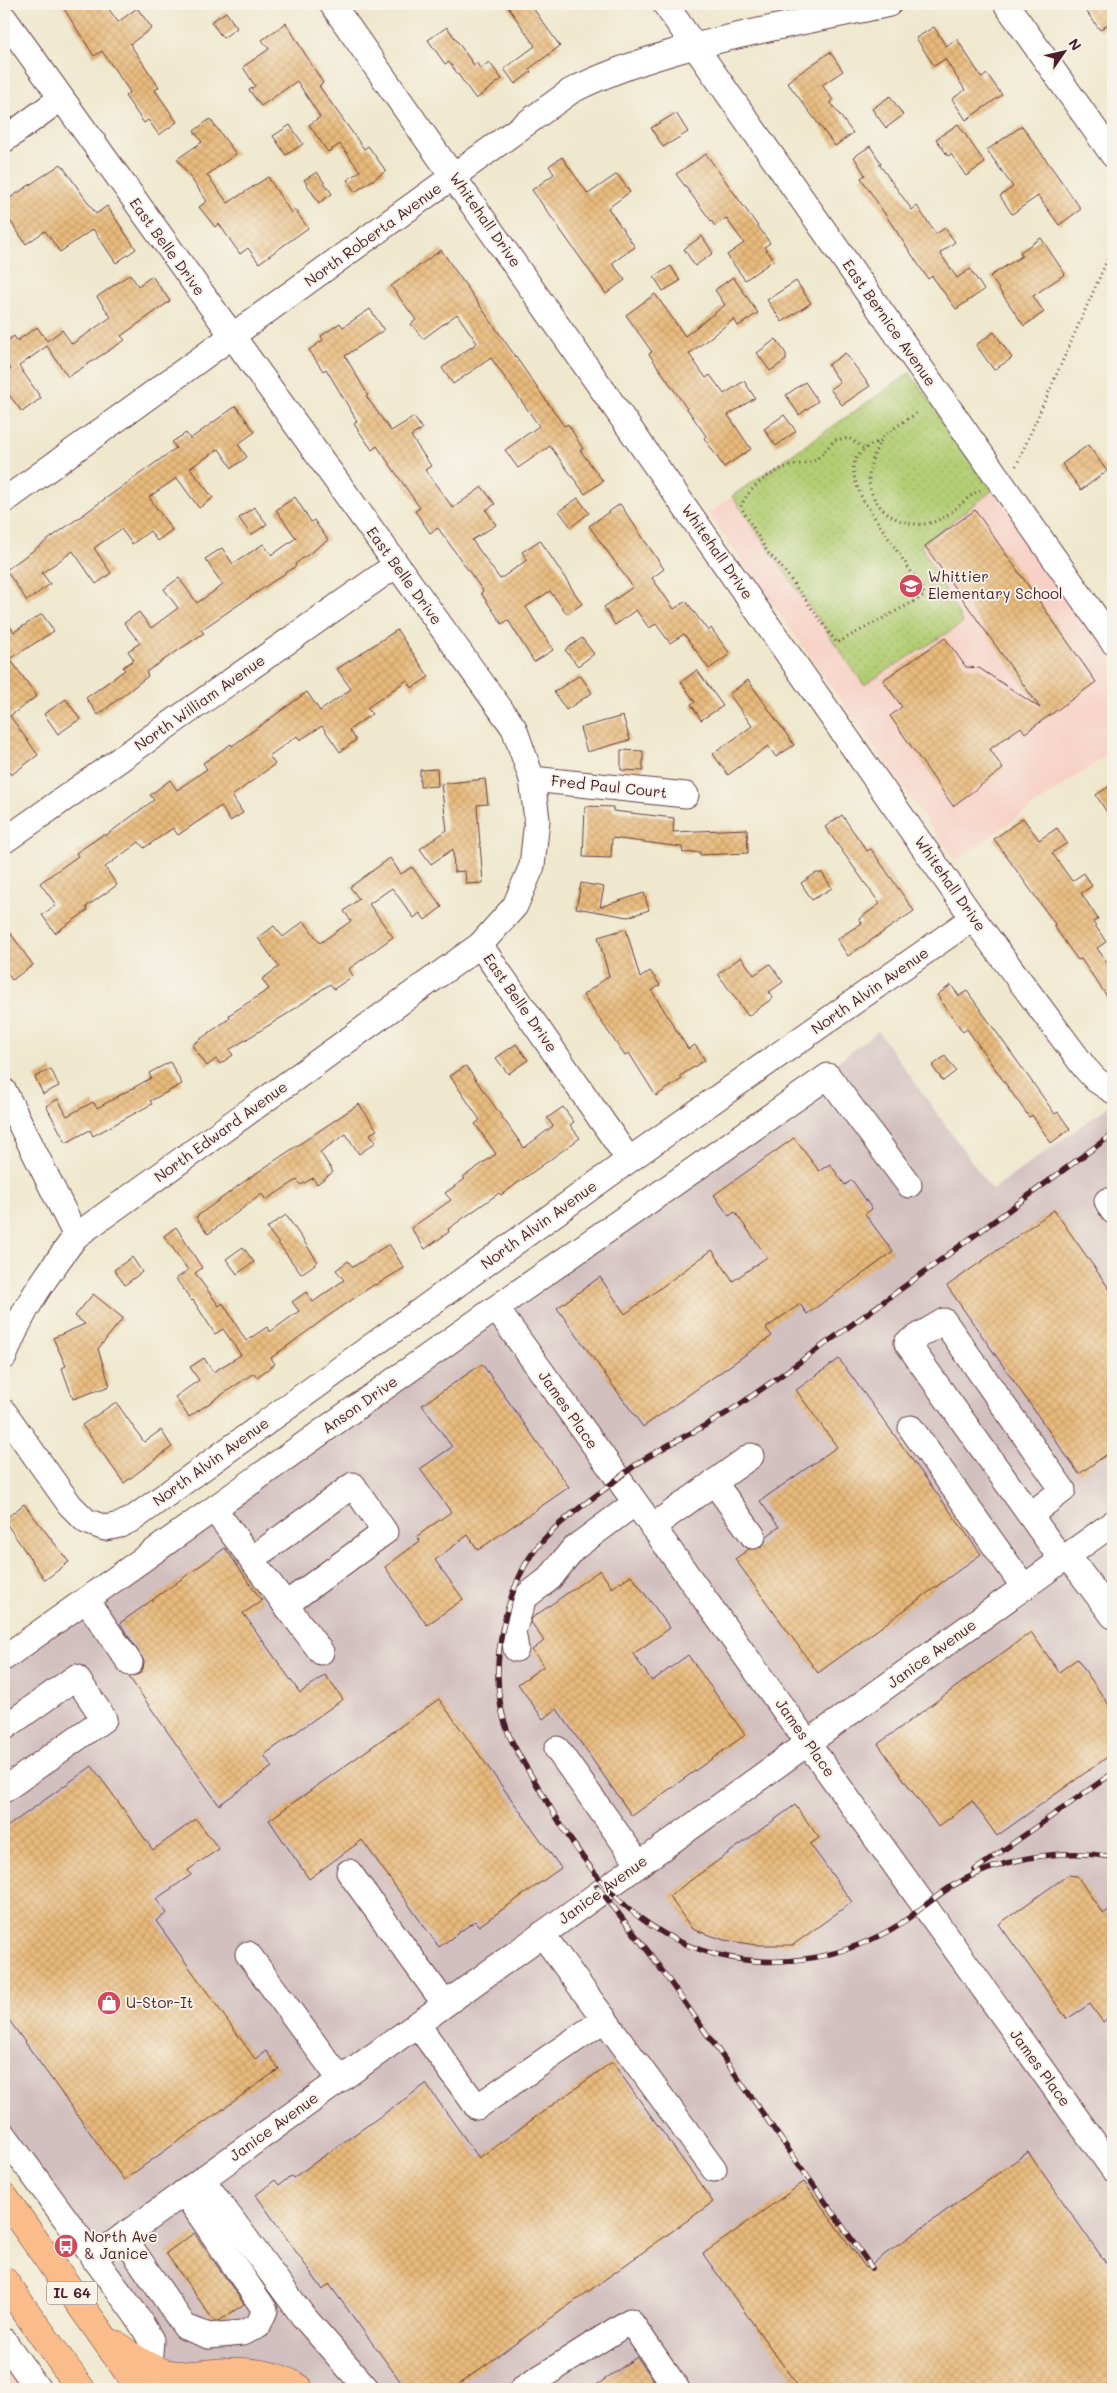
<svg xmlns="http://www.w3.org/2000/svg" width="1117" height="2393" font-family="Mali,sans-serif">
<defs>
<pattern id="grass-dots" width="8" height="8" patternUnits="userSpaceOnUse" patternTransform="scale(1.25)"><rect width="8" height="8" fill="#b2cd73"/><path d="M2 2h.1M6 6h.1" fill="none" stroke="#9bb064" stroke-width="1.8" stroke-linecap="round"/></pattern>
<pattern id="building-cross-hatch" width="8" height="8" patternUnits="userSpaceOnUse" patternTransform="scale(1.25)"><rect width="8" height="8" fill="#e8ba7c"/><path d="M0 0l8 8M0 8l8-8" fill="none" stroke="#c89f6b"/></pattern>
</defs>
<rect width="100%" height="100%" fill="#f7f3e8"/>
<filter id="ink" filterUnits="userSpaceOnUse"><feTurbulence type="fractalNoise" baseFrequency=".02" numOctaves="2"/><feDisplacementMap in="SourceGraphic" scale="10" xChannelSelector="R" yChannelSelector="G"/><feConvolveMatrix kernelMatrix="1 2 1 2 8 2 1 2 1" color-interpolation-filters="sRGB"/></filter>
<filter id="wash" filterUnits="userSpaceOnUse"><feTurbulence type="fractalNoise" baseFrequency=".0096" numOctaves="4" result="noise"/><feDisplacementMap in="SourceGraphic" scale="20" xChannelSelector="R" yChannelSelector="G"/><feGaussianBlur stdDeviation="1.12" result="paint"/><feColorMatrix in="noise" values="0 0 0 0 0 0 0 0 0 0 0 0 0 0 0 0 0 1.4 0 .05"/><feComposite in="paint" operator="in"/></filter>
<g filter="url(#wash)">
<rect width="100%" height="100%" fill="#efe8ce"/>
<g fill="#f7d1c6">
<path d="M910,373L1113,659V751L955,861L708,513Z"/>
<path d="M4,2341L38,2389H4Z"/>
</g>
<path fill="#d2bfbf" d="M878,1031L992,1190L1113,1103V2389H299L166,2373L151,2340L4,2135V1658L717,1153Z"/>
<path fill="url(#grass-dots)" stroke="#7e764f" d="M910,373L993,490L921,546L963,623L864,685L732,496Z"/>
<g id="blocks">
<g fill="url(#building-cross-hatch)">
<path d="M61,4H105L118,22L137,8L152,28L130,44L159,87L155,90L177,122L159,135L148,120L144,123L125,96L130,92L102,51L94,56Z"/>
<path d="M506,4H530L560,46L529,69L531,72L515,84L504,69L535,46Z"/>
<path d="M1081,4H1113V20L1100,30Z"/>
<path d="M226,12L237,28L223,38L211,22Z"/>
<path d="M286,23L323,83L319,86L364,149L368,146L386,171L355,192L347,180L360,171L340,144L328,152L309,125L320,117L297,81L261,106L249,90L255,86L243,67L269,49L262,40Z"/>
<path d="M447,27L474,65L477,63L480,69L489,62L502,79L476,99L449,62L445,64L428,40Z"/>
<path d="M934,27L946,46L957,39L982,78L987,74L1002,95L966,120L952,99L965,90L945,59L934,66L916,38Z"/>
<path d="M830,52L843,71L822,85L833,100L830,102L853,133L835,146L787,82Z"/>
<path d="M890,96L903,115L886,128L872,109Z"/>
<path d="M676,113L688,132L663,147L651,128Z"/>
<path d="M210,119L236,154L207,175L228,203L268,177L291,213L295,210L308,228L259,263L248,248L240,254L219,224L215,227L199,207L207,201L177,159L202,142L194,131Z"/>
<path d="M958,124L985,163L966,176L951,154L948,156L936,139Z"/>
<path d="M290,125L303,144L286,155L273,136Z"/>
<path d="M1022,126L1081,209L1059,225L1038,196L1012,214L1000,196L1013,187L987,150Z"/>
<path d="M870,146L881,163L879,164L912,210L917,206L936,234L945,228L955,242L940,253L957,278L970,269L984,290L956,309L932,276L928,279L861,178L865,175L854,157Z"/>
<path d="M706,154L770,243L764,247L774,260L745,280L727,255L744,243L726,218L715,226L676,174Z"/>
<path d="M562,157L588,194L617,174L630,192L608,208L635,247L612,263L625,280L606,294L532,190L554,174L549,166Z"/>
<path d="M61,164L96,214L107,206L136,249L116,263L93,229L60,252L45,231L26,244L4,212V202Z"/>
<path d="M317,172L332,194L319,203L304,180Z"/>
<path d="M702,236L713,253L695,266L684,249Z"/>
<path d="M1041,238L1065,274L1033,296L1044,312L1024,326L990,276L1022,256L1020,252Z"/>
<path d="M441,250L564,426L568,424L583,449L580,450L603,481L585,494L550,446L518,468L505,450L539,426L491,358L453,384L442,368L477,343L457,314L423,339L411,324L416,320L391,286Z"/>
<path d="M671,266L680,281L663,291L654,277Z"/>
<path d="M130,274L138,286L152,276L170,301L121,336L125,340L68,377L47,346L19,366L41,398L22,412L4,388V374L11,369L4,359V343L14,336L17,341L37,327L47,341L62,330L72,344L111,317L97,297Z"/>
<path d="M733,277L758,313L738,326L734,319L689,354L706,378L710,375L724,394L744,381L755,398L728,415L751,449L724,467L704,438L706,436L649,354L652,352L626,315L655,294L685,336L725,305L715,290Z"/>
<path d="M796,281L811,303L782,322L767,300Z"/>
<path d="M370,309L384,330L345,356L368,395L366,396L391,431L414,417L422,429L411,436L431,466L425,470L453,508L482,487L495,504L486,510L496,525L472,540L500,579L527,560L522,552L540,540L582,604L567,614L550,591L526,607L553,650L534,662L508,620L502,624L481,593L483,591L438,528L430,533L415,511L420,508L377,446L372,450L354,424L357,421L326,369L323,371L309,350L323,340L321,336L340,323L343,327Z"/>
<path d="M994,332L1012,358L994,370L976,345Z"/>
<path d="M776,339L786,354V360L770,371L757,353Z"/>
<path d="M845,353L870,386L842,405L830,389L840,382L828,365Z"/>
<path d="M805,382L818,401L799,415L786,395Z"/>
<path d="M236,406L255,432L238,444L247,457L232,468L219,449L190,468L213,498L199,508L177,478L149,497L172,530L157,541L150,531L132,544L121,529L94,548L111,573L96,584L73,551L42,573L50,584L27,601L6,570L176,448L172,442L186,433L190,439Z"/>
<path d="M784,415L796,431L776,446L764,429Z"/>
<path d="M1088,445L1107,471L1081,490L1062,464Z"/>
<path d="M295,497L311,522L314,520L328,540L295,564L296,566L201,630L204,633L146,672L148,676L98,715L86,698L125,670L123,667L134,660L128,651L140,643L124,623L139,612L151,628L178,608L164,589L179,578L197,603L223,585L205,559L222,548L233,564L263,544L272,555L296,538L276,510Z"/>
<path d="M578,498L589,513L571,527L559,511Z"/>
<path d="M620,504L664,569L652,578L674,609L686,601L708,631L711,628L730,654L709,669L684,634L670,643L656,624L649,628L636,610L615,625L604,607L633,587L589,526Z"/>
<path d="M254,507L267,524L251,535L239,518Z"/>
<path d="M975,510L1096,682L1025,733L1021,727L990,749L1003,769L953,806L890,716L902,707L883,680L945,638L966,667L979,668L1040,708L925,546Z"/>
<path d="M42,614L54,631L10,659L37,696L10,716L38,755L11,775L4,764V618L14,632Z"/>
<path d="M397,630L429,677L412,688L407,680L367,708L372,714L349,730L356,740L340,752L322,726L300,740L297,736L269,756L275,764L232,796L243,813L230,821L221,806L178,835L173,828L144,848L139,842L105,867L117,885L86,907L88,910L55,933L42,915L56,905L40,883L78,856L76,853L104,834L105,836L154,800L150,795L170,780L177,790L207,769L203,763L231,744L232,746L307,692L320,711L351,689L337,669Z"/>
<path d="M582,638L594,654L578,666L565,650Z"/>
<path d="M697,670L723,706L701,720L691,704L695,702L681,682Z"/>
<path d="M580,675L592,693L566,710L554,692Z"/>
<path d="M748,680L794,745L776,757L768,746L728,775L713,754L752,726L729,694Z"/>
<path d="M66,699L80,719L58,734L44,714Z"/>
<path d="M623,716L630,740L587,752L580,728Z"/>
<path d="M621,750L643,751V771L621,770Z"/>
<path d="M437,769L438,786L420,787V770Z"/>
<path d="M485,779L488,804L477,805L483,883L466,884L465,871L454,872L453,849L431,864L420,849L447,830L441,784Z"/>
<path d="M1113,784V822L1096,795Z"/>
<path d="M585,806L613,807V811L674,818L673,832L747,829L748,853L700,855V852L683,853L682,847L612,838L611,858L583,857Z"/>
<path d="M842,815L867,851L871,849L914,911L848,956L837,939L862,923L859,919L880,904L825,827Z"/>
<path d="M1023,818L1039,840L1057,828L1067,843L1052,853L1072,881L1084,873L1092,886L1081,893L1098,919L1093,922L1106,942L1097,948L1113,971V1005L1081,959L1078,960L1070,949L1054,926L1055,924L994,839Z"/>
<path d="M390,858L401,874L412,867L442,907L425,920L420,913L414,918L392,888L369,904L393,937L349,969L353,976L334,989L330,984L287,1014L229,1050L233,1055L220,1064L216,1059L207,1066L192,1045L230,1018L229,1015L269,989L262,979L279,967L258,938L274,926L283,937L304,921L320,943L351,921L344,911L359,899L350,887Z"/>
<path d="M816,873H822L832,888L812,900L801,883Z"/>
<path d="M581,883L604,887L600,907L644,893L649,910L628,917L576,908Z"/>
<path d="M4,924L33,965L12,980L4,969Z"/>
<path d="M626,929L640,978L650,971L660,985L652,991L688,1049L695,1045L705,1060L680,1076L682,1079L656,1096L629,1053L625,1056L583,995L609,976L598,937Z"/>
<path d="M741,957L754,975L770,964L783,982L769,992L773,998L748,1016L718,974Z"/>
<path d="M951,985L959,996L967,991L1055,1114L1058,1112L1070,1129L1051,1143L1032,1115L1029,1117L967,1029L963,1032L937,995Z"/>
<path d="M516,1044L528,1060L508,1074L496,1058Z"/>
<path d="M945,1056L956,1071L943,1081L932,1066Z"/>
<path d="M170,1062L182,1084L150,1101L152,1104L117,1123L93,1136L90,1130L66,1143L46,1106L58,1099L67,1116L93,1102L97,1108L151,1078L149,1073Z"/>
<path d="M466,1066L524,1148L553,1126L547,1118L563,1107L574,1122L570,1125L580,1138L501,1195L499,1193L448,1229L449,1232L425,1249L411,1228L451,1200L445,1193L465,1179L463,1177L496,1154L475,1124L480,1120L450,1076Z"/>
<path d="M51,1069L59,1086L43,1094L35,1077Z"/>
<path d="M359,1104L377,1130L370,1134L376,1142L359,1154L346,1134L320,1152L333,1172L317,1184L313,1178L301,1185L297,1180L266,1200L262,1194L208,1234L196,1217L249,1178Z"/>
<path d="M794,1138L819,1171L830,1164L845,1185L852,1180L872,1209L865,1214L893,1252L807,1314L800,1304L766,1328L772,1336L643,1427L557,1308L600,1277L625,1314L712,1250L733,1281L767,1257L735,1212L729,1216L714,1195Z"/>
<path d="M1054,1210L1113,1294V1450L1079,1474L947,1286Z"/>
<path d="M286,1215L318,1262L301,1274L267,1228Z"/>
<path d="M176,1227L202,1268L195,1273L219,1306L223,1303L246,1341L267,1327L270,1332L299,1311L292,1302L306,1292L313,1302L344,1280L336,1270L348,1261L353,1267L389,1244L404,1268L376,1285L375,1284L324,1319L271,1358L275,1364L257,1377L254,1373L189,1417L175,1397L199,1380L190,1367L204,1358L213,1372L241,1355L223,1329L215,1334L193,1300L192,1301L176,1279L188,1270L164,1236Z"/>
<path d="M243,1247L254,1262L237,1274L226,1259Z"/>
<path d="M132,1257L142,1272L125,1285L114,1270Z"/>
<path d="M93,1294L123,1318L98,1349L110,1386L73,1399L62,1368L66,1366L53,1338L85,1324L75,1316Z"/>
<path d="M839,1359L981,1554L818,1673L735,1559L749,1549L762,1547L767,1536L779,1527L760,1501L837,1447L796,1390Z"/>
<path d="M482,1364L569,1487L478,1550L468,1535L435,1560L463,1599L427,1625L385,1567L420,1541L417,1536L451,1512L420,1469L452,1447L422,1405Z"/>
<path d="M116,1402L144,1442L161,1430L172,1447L124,1483L82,1425Z"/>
<path d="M24,1504L69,1562L45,1580L4,1520Z"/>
<path d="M225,1548L262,1601L243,1613L300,1693L325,1675L343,1699L264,1755L272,1767L219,1805L129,1677L139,1674L143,1669L144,1661L120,1623Z"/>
<path d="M600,1570L612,1588L631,1575L670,1628L633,1654L652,1681L688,1655L745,1735L632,1816L557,1709L543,1719L518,1684L544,1666L532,1650L544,1641L531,1622L532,1618Z"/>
<path d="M1031,1632L1059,1672L1077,1659L1113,1711V1753L997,1836L972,1801L938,1827L878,1744Z"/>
<path d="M439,1699L561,1868L479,1926L475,1921L439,1947L362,1840L309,1879L269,1820Z"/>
<path d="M92,1766L153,1850L196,1819L219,1849L188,1870L191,1875L156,1899L167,1913L156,1921L255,2059L266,2051L279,2069L124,2180L4,2013V1829Z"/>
<path d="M795,1805L819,1838L810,1844L852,1902L793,1945H756L724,1940L692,1929L669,1896Z"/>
<path d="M1068,1875L1077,1876L1103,1914L1113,1907V2014L1103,2022L1090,2004L1067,2019L999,1924Z"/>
<path d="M612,2062L713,2202L452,2389H406L329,2284L323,2290L256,2195L275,2180L279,2185L291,2176L293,2178L426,2084L479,2158Z"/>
<path d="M1028,2152L1113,2273V2389H800L703,2254L804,2182L866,2268Z"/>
<path d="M194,2233L244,2304L219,2321H214L166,2253Z"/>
<path d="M637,2357L660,2389H591Z"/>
</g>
</g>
</g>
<g filter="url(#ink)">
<use href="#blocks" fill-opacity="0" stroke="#633d43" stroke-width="1"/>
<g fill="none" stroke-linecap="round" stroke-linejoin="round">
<g stroke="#633d43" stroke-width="27">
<g id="minor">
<path d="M332,4L973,918L1085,1068L1096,1080L1113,1091"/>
<path d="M665,4L1113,642"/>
<path d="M1006,4L1113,155"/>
<path d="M4,18L514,728L532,779L537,820L532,866L515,906L480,945L629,1160"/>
<path d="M4,140L60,99"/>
<path d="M4,501L571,91C664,44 788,26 889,4"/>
<path d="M532,779L686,795"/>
<path d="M4,841L396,565"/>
<path d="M4,1091L76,1236"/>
<path d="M1107,1201L1113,1211"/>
<path d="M496,1308L1113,2169"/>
<path d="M4,1357C23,1307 44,1279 76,1236L480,945"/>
<path d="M4,1412L70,1505L86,1521L105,1528L120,1525L134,1518L629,1160L973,918"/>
<path d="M911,1428L1024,1587"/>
<path d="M714,1482L753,1536"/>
<path d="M214,1509L321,1652"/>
<path d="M1030,1515L1063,1490L944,1321L907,1343L1062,1560"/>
<path d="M652,1527L751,1456"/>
<path d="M1068,1556L1113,1616"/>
<path d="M252,1559L353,1485L385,1532L285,1605"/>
<path d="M86,1600L130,1663"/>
<path d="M516,1649L513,1631L524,1598L550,1578L573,1549L635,1503"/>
<path d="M4,1658L496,1308L828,1076L909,1185"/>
<path d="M4,1728L76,1677L104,1719L4,1790"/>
<path d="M557,1749L639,1864"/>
<path d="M349,1872L445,2004"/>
<path d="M542,1934L714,2169"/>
<path d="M248,1954L340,2079"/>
<path d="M417,2024L477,2107L605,2019"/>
<path d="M4,2135L136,2315L151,2340L149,2366L152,2384"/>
<path d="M202,2179L303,2316L367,2389"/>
<path d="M123,2236L185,2327L209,2336L242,2333L258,2326L265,2310L184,2192"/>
<path d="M93,2258L1113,1523"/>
<path d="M4,2341L38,2389"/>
<path d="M522,2389L630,2321L677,2389"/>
</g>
</g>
<g stroke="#633d43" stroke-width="29">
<g id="major">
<path d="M4,2197L140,2389"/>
<path d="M4,2281L81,2389"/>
<path d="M115,2344C130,2356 147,2368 165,2373C184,2378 206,2373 226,2372C249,2371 281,2374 299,2389"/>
</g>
</g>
<g stroke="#633d43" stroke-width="3" stroke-dasharray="1 4" stroke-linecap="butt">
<path d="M916,413C906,421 887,431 880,442C874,453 869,466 869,479C869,507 899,527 925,524C946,522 963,499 980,490"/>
<path d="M863,448L849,438L835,440C827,447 822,457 813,461C804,464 794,465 786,467C768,474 747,489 741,507L768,553L780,565L837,643L924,596L922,588L863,500C848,468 848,454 882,440"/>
<path d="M1016,466L1113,247"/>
</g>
<use href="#minor" stroke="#fff" stroke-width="25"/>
<use href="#major" stroke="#fabc8b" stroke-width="28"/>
<g stroke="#4a1f2b" stroke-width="5.5">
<g id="rail">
<path d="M1113,1134C989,1224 865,1317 739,1405C712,1424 681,1437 653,1454C636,1463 621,1476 606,1488C576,1511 542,1533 524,1567C499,1617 488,1682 509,1735C519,1758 534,1779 546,1800C588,1872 633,1934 718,1955C780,1970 846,1958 900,1924C918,1912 935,1896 954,1885C1001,1858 1060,1848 1113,1857"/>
<path d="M975,1870L1113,1773"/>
<path d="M597,1886L651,1955L872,2268"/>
</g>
</g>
<use href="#rail" stroke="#f7f3e8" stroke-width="4" stroke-dasharray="11" stroke-linecap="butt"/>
</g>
</g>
<defs>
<g id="school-disc" transform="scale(1.25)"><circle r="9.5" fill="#d1495b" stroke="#f7f3e8"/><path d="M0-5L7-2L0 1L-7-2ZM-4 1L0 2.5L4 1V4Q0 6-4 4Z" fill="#fff"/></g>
<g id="shop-disc" transform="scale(1.25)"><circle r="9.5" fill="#d1495b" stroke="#f7f3e8"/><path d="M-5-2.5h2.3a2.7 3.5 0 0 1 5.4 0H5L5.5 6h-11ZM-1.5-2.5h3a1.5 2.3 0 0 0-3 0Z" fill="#fff"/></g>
<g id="bus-disc" transform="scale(1.25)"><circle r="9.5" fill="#d1495b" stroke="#f7f3e8"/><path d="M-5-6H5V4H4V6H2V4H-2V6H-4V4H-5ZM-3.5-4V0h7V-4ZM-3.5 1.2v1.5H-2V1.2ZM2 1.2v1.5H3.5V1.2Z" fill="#fff"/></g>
</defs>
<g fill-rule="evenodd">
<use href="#school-disc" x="911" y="586"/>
<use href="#shop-disc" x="109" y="2003"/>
<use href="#bus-disc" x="66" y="2246"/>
</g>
<g text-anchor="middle" stroke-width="4" stroke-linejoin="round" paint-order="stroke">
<rect fill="#f7f3e8" stroke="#7e5f64" stroke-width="1" x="47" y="2281.5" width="50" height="23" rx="4"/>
<g font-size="14" font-weight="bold" fill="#4a1f2b">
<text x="72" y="2298">IL 64</text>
</g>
<g font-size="15" fill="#4a1f2b" stroke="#f7f3e8">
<text transform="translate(485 220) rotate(55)" y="5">Whitehall Drive</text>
<text transform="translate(373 235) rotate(-36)" y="5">North Roberta Avenue</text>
<text transform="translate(167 247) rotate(54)" y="5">East Belle Drive</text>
<text transform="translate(889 323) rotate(55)" y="5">East Bernice Avenue</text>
<text transform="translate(717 552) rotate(55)" y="5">Whitehall Drive</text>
<text transform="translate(404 576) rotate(54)" y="5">East Belle Drive</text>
<text transform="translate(200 703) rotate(-35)" y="5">North William Avenue</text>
<text transform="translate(609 787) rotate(6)" y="5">Fred Paul Court</text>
<text transform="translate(950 884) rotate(55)" y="5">Whitehall Drive</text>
<text transform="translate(870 991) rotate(-35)" y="5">North Alvin Avenue</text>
<text transform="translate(520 1003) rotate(55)" y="5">East Belle Drive</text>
<text transform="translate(221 1132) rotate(-36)" y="5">North Edward Avenue</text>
<text transform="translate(539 1225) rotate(-36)" y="5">North Alvin Avenue</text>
<text transform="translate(360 1405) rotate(-35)" y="5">Anson Drive</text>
<text transform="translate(568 1410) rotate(55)" y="5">James Place</text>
<text transform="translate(211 1462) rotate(-36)" y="5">North Alvin Avenue</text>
<text transform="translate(932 1654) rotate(-36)" y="5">Janice Avenue</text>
<text transform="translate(805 1738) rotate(55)" y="5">James Place</text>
<text transform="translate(603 1890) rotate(-36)" y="5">Janice Avenue</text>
<text transform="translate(1040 2068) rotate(54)" y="5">James Place</text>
<text transform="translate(274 2127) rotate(-36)" y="5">Janice Avenue</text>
</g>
<g font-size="15" fill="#4a1f2b" stroke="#f7f3e8" text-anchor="start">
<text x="928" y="582">Whittier<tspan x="928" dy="17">Elementary School</tspan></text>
<text x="126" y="2008">U-Stor-It</text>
<text x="84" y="2242">North Ave<tspan x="84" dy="17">&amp; Janice</tspan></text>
</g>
</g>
<rect width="1117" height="2393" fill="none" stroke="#f7f3e8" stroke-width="20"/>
<g transform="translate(1064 52) rotate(56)" stroke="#f7f3e8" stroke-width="4" paint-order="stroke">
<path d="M0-4L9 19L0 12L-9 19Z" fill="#4a1f2b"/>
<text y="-8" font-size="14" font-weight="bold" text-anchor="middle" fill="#4a1f2b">N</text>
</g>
</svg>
